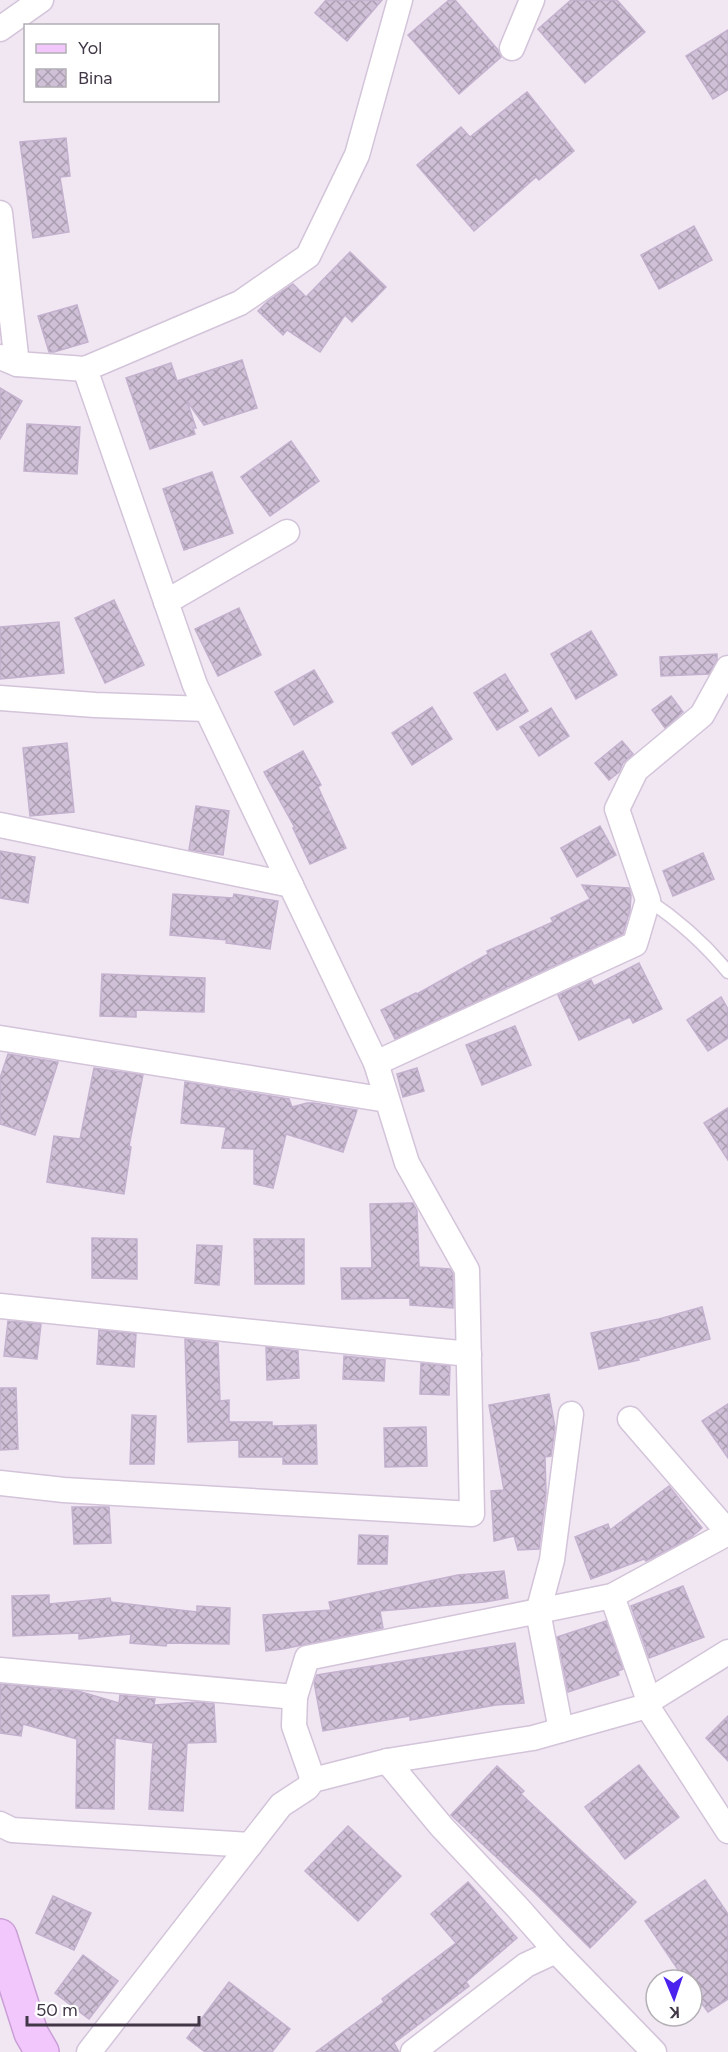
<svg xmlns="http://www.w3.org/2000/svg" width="728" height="2052" font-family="Figtree,sans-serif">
<defs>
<pattern id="building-cross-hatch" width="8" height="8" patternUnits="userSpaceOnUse" patternTransform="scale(1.5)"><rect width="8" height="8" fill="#cfc0d7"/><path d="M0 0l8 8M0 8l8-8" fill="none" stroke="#aa9db0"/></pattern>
</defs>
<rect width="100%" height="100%" fill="#f0e7f3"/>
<g fill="url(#building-cross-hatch)" stroke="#c4b1ce" stroke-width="1.5">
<path d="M326,0H382L347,41L315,13Z"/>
<path d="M449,0H455L498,50L501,57L459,94L408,35Z"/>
<path d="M571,0H617L645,32L585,83L538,29Z"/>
<path d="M728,30V90L713,99L686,56Z"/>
<path d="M527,92L574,151L539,180L536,177L474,231L417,165L461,127L470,137Z"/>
<path d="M66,138L70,176L60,177L69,232L33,238L20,142Z"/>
<path d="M694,226L712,260L659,289L641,255Z"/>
<path d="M350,252L386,287L352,322L345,315L320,352L287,330L283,335L258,311L268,301L293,284L306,297Z"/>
<path d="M77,305L88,342L54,352H49L38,316Z"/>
<path d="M242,360L257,408L204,425L187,401L196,428H193L195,434L150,449L126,378L171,363L177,381Z"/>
<path d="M0,388L22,401L0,439Z"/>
<path d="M27,424L80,427L77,474L24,471Z"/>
<path d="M291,441L319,481L270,516L241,477Z"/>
<path d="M212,472L233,533L184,550L163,489Z"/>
<path d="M114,600L144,665L105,683L75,618Z"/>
<path d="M239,608L261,655L218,676L195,629Z"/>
<path d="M59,622L64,673L0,679V627Z"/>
<path d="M591,631L617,675L576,699L551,654Z"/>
<path d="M717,654V660L709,674L661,676L660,657Z"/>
<path d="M314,670L333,702L294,725L275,692Z"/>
<path d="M505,674L528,711L497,730L474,693Z"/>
<path d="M671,696L683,712L665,728L652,710Z"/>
<path d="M432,707L452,739L412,765L392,733Z"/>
<path d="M551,708L569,736L539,756L520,727Z"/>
<path d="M622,741L633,754L623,763L619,772L609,780L595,763Z"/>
<path d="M67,743L74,812L30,816L23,748Z"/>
<path d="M303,751L321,785L318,787L346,848L310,864L293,828H295L264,772Z"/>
<path d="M196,806L229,811L223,855L189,850Z"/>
<path d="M600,826L616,855L577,877L561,848Z"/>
<path d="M0,851L35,857L28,903L0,898Z"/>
<path d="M703,853L714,879L673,896L663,871Z"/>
<path d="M582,885L629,888L631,895L630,910L623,934L395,1039L381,1010L416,993L417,994L488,954L487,951L553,922L551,918L590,899Z"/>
<path d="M173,894L233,898L234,894L278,901L270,949L226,943L227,940L170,935Z"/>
<path d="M639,963L662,1009L633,1023L630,1017L579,1040L558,995L591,980L594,986Z"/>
<path d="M102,974L205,978L204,1012L136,1010V1017L100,1016Z"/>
<path d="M721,997L728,1009V1038L708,1051L687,1020Z"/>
<path d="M515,1026L531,1065L482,1085L466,1045Z"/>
<path d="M8,1054L58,1062L35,1135L0,1124V1078Z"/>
<path d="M94,1068L143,1075L129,1146L131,1147L124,1194L47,1182L54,1136L80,1139Z"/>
<path d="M417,1068L424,1091L403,1097L397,1074Z"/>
<path d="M185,1082L289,1099L292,1107L307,1103H314L357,1110L343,1152L286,1134L273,1188L254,1184V1149L222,1148L226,1127L181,1123Z"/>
<path d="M728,1108V1160L704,1123Z"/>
<path d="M413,1203L417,1211L419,1267L450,1269L453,1274V1308L410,1305V1298L342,1299L341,1268H372L370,1204Z"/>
<path d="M92,1238L137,1239V1279L92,1278Z"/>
<path d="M254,1239H304V1284H255Z"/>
<path d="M197,1245L222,1246L219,1285L195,1283Z"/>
<path d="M702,1307L710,1339L638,1358L639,1360L599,1369L591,1333L659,1319Z"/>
<path d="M8,1321L41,1324L37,1359L4,1356Z"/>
<path d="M99,1330L136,1334L134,1367L97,1364Z"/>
<path d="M185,1339L218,1343L220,1401L229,1400V1422H272V1426L316,1425L317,1464H283V1457H239V1440L188,1442Z"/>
<path d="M266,1347L298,1351L299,1378L267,1380Z"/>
<path d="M344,1356L385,1360L384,1381L343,1379Z"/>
<path d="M421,1363L450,1366L449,1395L420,1394Z"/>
<path d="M0,1388H16L18,1449L0,1450Z"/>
<path d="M549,1394L555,1428L551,1456L545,1457L546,1493L539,1549L518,1550L514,1536L494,1541L491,1491L504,1490L489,1405Z"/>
<path d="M728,1404V1458L702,1421Z"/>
<path d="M132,1415L156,1416L154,1464H130Z"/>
<path d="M426,1427L427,1466L385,1467L384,1428Z"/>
<path d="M669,1486L702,1528L690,1538L646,1561L644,1559L591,1579L575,1537L608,1524L610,1530Z"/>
<path d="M72,1507H109L111,1543L74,1544Z"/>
<path d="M359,1535L388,1536L387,1564H358Z"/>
<path d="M504,1571L508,1598L485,1602L380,1611L383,1628L283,1649L266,1651L263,1615L331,1610L329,1602L458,1575Z"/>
<path d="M683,1586L704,1637L649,1658L631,1606Z"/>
<path d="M49,1595V1604L110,1598L111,1602L197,1612V1606L230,1608L229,1644L167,1643L166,1646L130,1643L131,1634L79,1639V1633L13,1636L12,1596Z"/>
<path d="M606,1621L623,1669L618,1671L619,1675L568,1692L557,1637Z"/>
<path d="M515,1643L524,1703L496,1705L410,1720V1716L323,1731L314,1682L317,1675Z"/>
<path d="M0,1684L78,1691L119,1703L120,1695L155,1699L154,1705L198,1702L214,1704L216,1742L187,1743L183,1811L149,1809L153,1743L115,1738L114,1809L76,1808L77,1739L23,1724L21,1736L0,1733Z"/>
<path d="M728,1716V1761L706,1738Z"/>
<path d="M639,1765L679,1817L625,1859L585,1807Z"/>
<path d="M497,1766L524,1791L521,1794L636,1902L590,1948L535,1893L451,1815Z"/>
<path d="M348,1826L401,1876L358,1921L305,1871Z"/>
<path d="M705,1880L728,1914V1999L708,2012L692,1990V1980H685L645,1921Z"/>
<path d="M468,1882L517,1938L466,1982L469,1986L394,2043L399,2052H316L384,2002L382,1999L456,1943L431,1914Z"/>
<path d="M53,1896L91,1913L74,1950L36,1933Z"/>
<path d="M83,1955L118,1981L89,2019L55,1993Z"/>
<path d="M229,1982L290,2029L272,2052H205L187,2038Z"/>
</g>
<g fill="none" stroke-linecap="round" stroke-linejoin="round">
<g stroke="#d3c4d9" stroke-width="15">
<path id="lane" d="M648,900C678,920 705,944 728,972"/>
</g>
<g stroke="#d3c4d9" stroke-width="27">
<g id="street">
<path d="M0,29L41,0"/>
<path d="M512,48L532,0"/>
<path d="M0,213L17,364"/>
<path d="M0,357L17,364L85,369L240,303L308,256L357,155L400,0"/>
<path d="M166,602L287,532"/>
<path d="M0,698L95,705L206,709"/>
<path d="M0,825L291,885"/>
<path d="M0,1038L387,1100"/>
<path d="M376,1063L635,944L648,900L617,809L636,770L702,715L728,668"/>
<path d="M0,1306L469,1354"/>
<path d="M630,1419L728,1532"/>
<path d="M0,1483L64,1490L472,1514L467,1270L407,1163L376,1063L195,685L85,369"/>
<path d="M612,1596L649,1701"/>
<path d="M0,1670L295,1697"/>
<path d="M647,1706L728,1831"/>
<path d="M561,1730L538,1612L552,1560L571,1414"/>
<path d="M387,1761L441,1826L518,1908L556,1951L526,1965L413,2052"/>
<path d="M313,1780L294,1726L295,1697L307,1658L612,1596L728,1533"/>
<path d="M0,1824L12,1830L250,1845"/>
<path d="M556,1951L654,2052"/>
<path d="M89,2052L281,1805L307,1788L313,1780L387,1761L533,1738L647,1706L649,1701L728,1652"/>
</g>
</g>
<g stroke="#ca9ed6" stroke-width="36">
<path id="secondary" d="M0,1936L31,2033L42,2052"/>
</g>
<use href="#lane" stroke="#fff" stroke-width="12"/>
<use href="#street" stroke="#fff" stroke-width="24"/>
<use href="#secondary" stroke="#f2c8fc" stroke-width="33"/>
</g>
<rect x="24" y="24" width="195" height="78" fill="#ffffff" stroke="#b3afb5" stroke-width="1.5"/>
<rect x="36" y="44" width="30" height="9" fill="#f2c8fc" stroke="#b3afb5" stroke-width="1.5"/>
<text x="78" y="54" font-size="18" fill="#413746">Yol</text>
<rect x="36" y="69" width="30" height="18" fill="url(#building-cross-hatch)" stroke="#b3afb5" stroke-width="1.5"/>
<text x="78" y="84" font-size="18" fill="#413746">Bina</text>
<g transform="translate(674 1998) rotate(178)"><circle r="28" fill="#ffffff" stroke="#b3afb5" stroke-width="1.5"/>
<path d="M0-4.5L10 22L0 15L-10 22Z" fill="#4c22ef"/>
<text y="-9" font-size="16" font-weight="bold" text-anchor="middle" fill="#413746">K</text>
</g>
<path d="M27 2016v9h172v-9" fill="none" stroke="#413746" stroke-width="3"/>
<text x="36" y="2016" font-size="18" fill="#413746" stroke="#ffffff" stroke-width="4.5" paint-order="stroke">50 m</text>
</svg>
